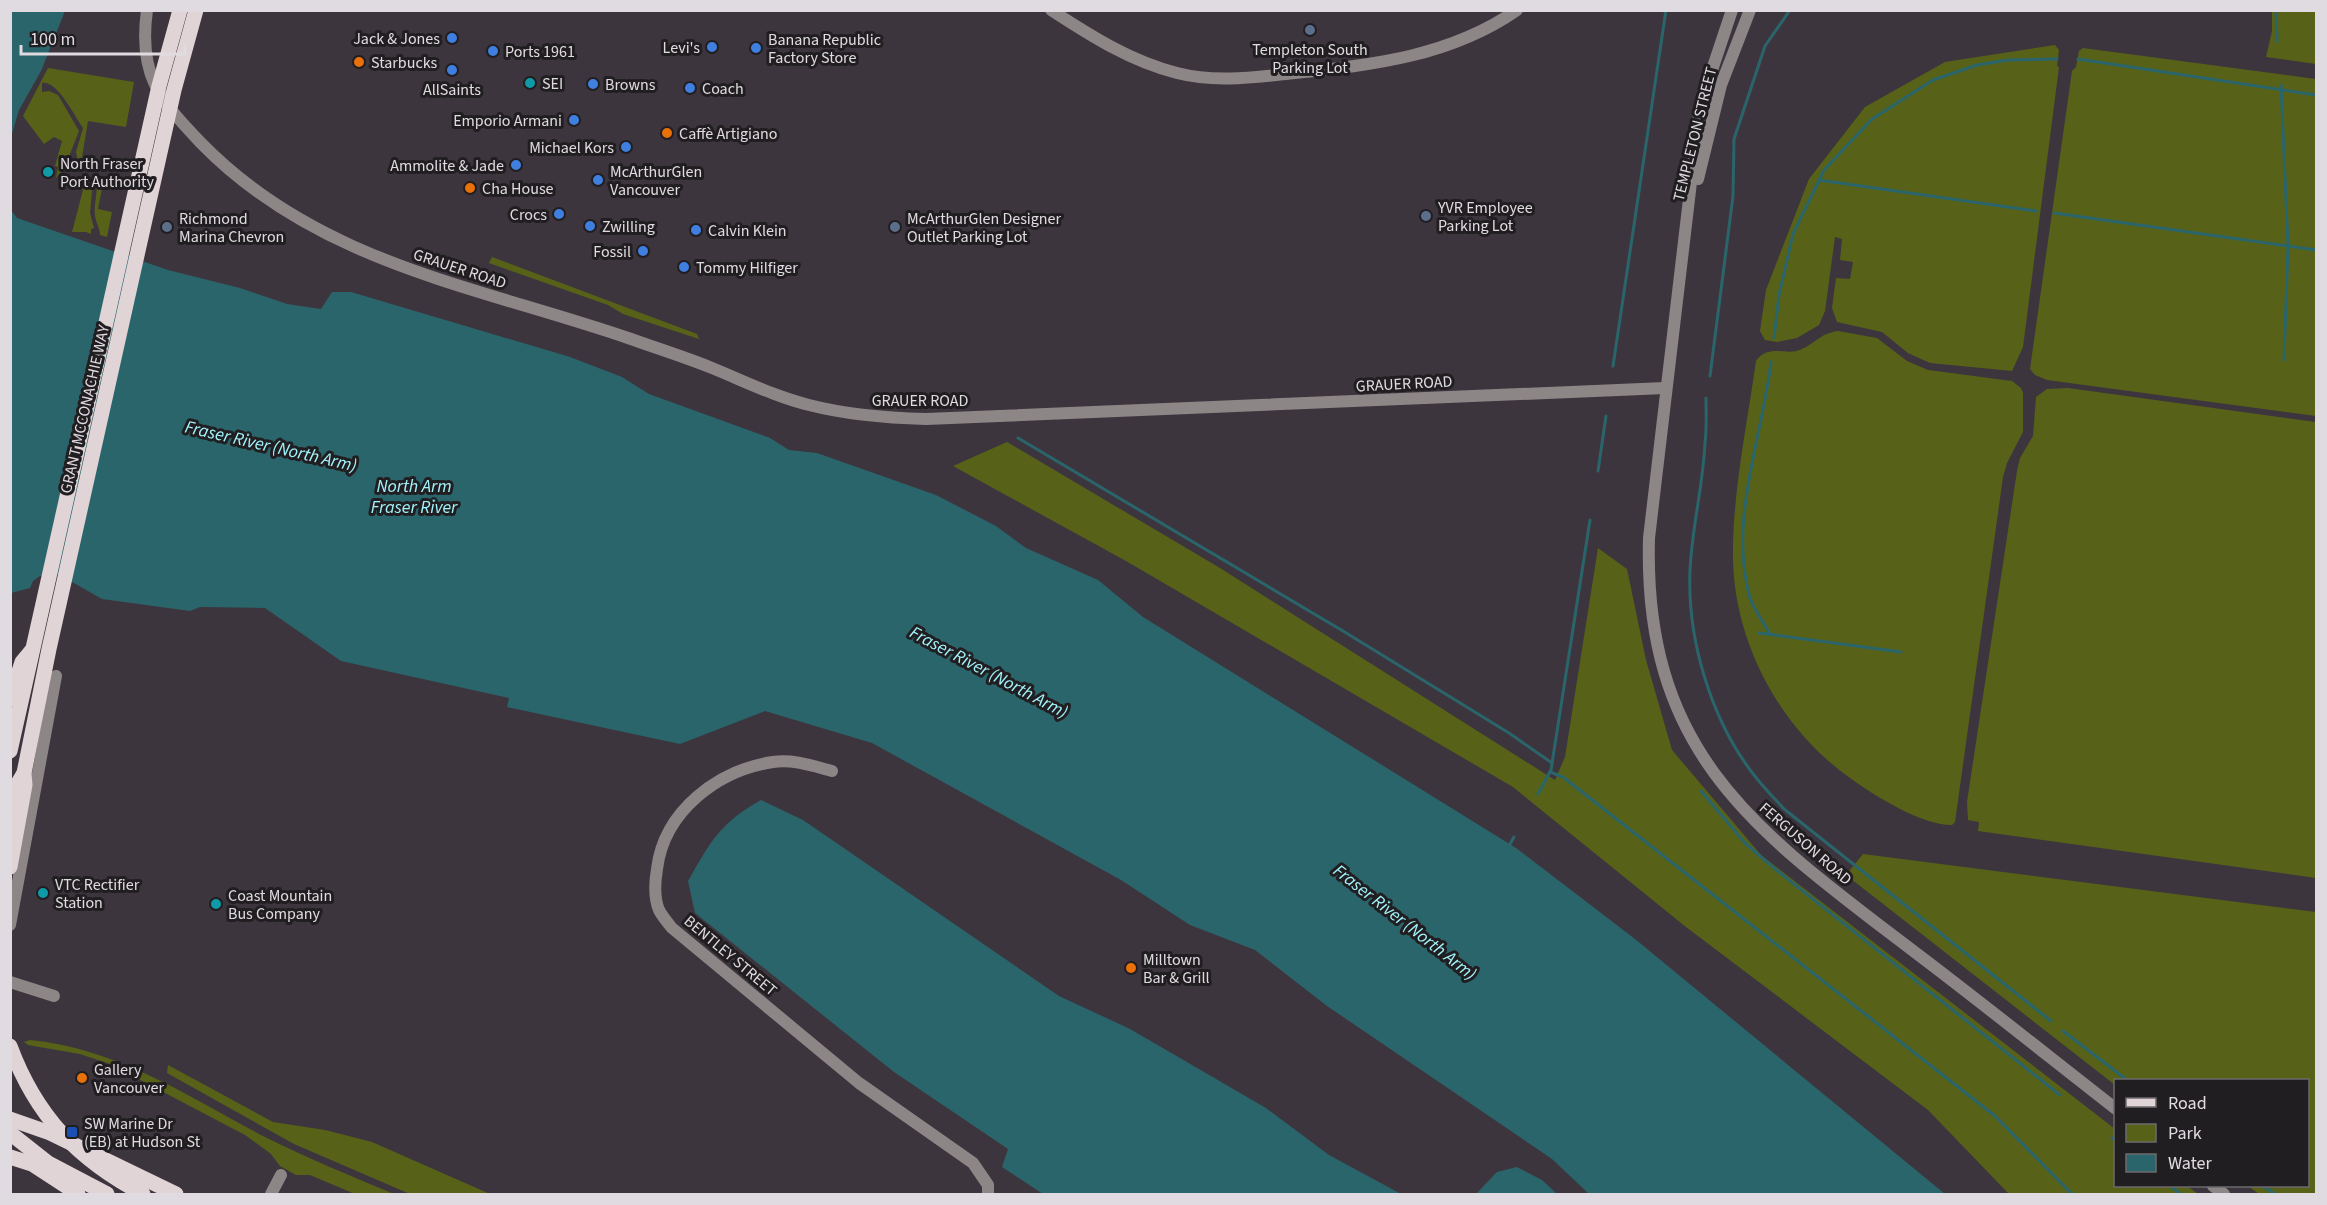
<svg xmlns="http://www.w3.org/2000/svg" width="2327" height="1205" font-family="'Source Sans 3',sans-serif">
<rect width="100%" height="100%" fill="#3d353d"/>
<g fill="#576218">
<path d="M2272,11H2316V64L2266,57L2272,31Z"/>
<path d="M2055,45L2059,50L2057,66L2059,67L2023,347L2012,371L1930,363L1908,353L1882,332L1837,322L1832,308L1836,278L1850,279L1853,262L1840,260L1842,239L1835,237L1825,311L1819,325L1797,338L1777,342L1765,340L1760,331L1766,290L1809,179L1865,107L1945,62Z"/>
<path d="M2083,48L2316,79V416L2047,380L2035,375L2030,369L2072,71L2076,67L2079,51Z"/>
<path d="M48,68L134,82L126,127L88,121L80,169L76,152L83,128C74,115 57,80 42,83V92L49,91L58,95L79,131L64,169L56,178L58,167L55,166L62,141L54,137L44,144L23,116Z"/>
<path d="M88,176L93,181L90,213L94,228L91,229V234L86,232H72L83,190L58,182L69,177Z"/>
<path d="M95,176L104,178L98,209L112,212L107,237L100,235C100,228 96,223 95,216C93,202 100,190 95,176Z"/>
<path d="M492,257L697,334L699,339L623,314L608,305L489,263Z"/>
<path d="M1838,331L1877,338L1907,361L1928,370L2012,381L2021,388L2023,393V432L2007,463L2003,477L1955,822L1952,825C1921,825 1875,796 1850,778C1781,729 1735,645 1733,560C1732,494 1747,426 1756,361C1770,342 1787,358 1804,348C1818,341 1820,334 1838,331Z"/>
<path d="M2068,388L2316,422V878L1978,831L1979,822L1968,820L1967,802L2017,471L2020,458L2033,436L2036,397L2047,389Z"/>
<path d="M1007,442L1220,568L1555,780L1565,757L1598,548L1627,569L1646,660L1672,750L1761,855L2115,1129L2116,1186H2187L2198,1194H2009L1928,1110L1686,927L1513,787L1126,561L953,466Z"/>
<path d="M1863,854L2316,912V1194H2259L2248,1186H2308V1080H2116L2115,1085L1846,875Z"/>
<path d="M30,1040C119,1049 187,1096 265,1137C307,1158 351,1176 394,1194H355L310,1175H296L280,1166L271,1154L245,1135L110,1064L80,1054L28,1045L24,1042Z"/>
<path d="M168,1065L273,1122L325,1130L372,1142L490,1194H410L294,1144L167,1073Z"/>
</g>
<g fill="#2a656b">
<path d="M11,10L65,11L41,71L19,110L11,137Z"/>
<path d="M10,209L17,218L168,270L240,288L287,304L321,309L332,292H351L570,357L622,377L649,394L770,438L789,450L817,453L936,495L996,526L1026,548L1098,580L1143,617L1516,848L1635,939L1945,1194H1589L1552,1159L1327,1006L1255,950L1190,925L1121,880L872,743L765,711L680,744L507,707L509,698L341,661L265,608L200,607L190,611L102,599L58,574L40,576L33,581L30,588L11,593Z"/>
<path d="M761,800L803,820L1059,996L1130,1029L1266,1108L1329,1155L1401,1194H1043L1002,1167L1008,1149L894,1072L695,913L688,881C711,841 720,823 761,800Z"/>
<path d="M1517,1167L1542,1180L1557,1194H1476L1497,1172Z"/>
</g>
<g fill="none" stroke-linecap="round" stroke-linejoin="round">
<g stroke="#2a656b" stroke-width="3">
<path d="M2276,10L2277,41"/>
<path d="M2078,59L2316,95"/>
<path d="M2281,85L2288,246L2284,360"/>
<path d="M1819,180L2036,211"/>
<path d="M2054,213L2316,250"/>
<path d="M1774,338L1779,295L1793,234L1824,170L1872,119L1933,80L1977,65L2008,60L2057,59"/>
<path d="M1613,366L1666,10"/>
<path d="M1710,376L1733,196L1734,139L1765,46L1790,10"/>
<path d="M1706,398C1706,413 1707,428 1705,443C1703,486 1692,527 1690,570C1687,639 1711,720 1754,775C1763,787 1774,798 1784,809L2051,1021"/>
<path d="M1018,438L1343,631L1509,733L1552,763"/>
<path d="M1598,471L1606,416"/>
<path d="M1759,633L1901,652"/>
<path d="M1770,634C1764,623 1754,610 1750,598C1728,520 1762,439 1771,362"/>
<path d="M1550,772L1563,777L1995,1116L2072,1194"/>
<path d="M1701,791L1745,843L1775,869L2060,1095"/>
<path d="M1538,794L1551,770L1590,520"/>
<path d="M1510,844L1514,837"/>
<path d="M2063,1031L2127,1080"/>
<path d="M2112,1138L2116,1141"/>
<path d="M2170,1186L2181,1194"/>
<path d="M2263,1186L2275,1194"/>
</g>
<g stroke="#8d8687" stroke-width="12">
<path d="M147,10C138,75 159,99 201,143C318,263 476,286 628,338C656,348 685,357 712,368C744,381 776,397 809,405C848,415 886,418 926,419L1665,388"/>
<path d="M1051,10C1091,36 1130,61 1177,73C1216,83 1256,77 1295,73C1373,65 1451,56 1517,10"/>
<path d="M1732,10L1700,106L1649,538C1643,754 1756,831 1912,950C1981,1002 2048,1056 2116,1109"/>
<path d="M1698,179L1721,85L1750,10"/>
<path d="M832,771C813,766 793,759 773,762C718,770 664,811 657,869C655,881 654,898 659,910C662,916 668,923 672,928L859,1083L973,1163L988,1185V1194"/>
<path d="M10,925L56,676"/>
<path d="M10,982L54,996"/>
<path d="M2213,1186L2224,1194"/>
<path d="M271,1194L281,1175"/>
</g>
<g stroke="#e1d4d7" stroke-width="15">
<path d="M10,699L22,662L32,650"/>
<path d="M10,815L18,783L24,773"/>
<path d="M10,1119L50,1133L176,1194"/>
<path d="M10,1157L32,1164L78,1194"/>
</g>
<g stroke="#e1d4d7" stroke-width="15">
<path d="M10,751L159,86L180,10"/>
<path d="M10,867L25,785L24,773L49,649L174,90L196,10"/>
<path d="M10,1046C36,1116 78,1160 143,1194"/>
<path d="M10,1133L48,1163L107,1194"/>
</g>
</g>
<g fill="#5c6f8a" stroke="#211e21" stroke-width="2">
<circle cx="1310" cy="30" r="6"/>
<circle cx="1426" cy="216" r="6"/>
<circle cx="167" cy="227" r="6"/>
<circle cx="895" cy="227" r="6"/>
</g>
<g fill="#3f7fe0" stroke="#211e21" stroke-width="2">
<circle cx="452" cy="38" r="6"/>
<circle cx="712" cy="47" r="6"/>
<circle cx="756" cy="48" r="6"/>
<circle cx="493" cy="51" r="6"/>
<circle cx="452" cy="70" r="6"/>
<circle cx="593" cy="84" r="6"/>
<circle cx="690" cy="88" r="6"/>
<circle cx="574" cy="120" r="6"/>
<circle cx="626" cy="147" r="6"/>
<circle cx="516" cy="165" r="6"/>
<circle cx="598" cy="180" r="6"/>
<circle cx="559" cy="214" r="6"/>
<circle cx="590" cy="226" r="6"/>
<circle cx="696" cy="230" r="6"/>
<circle cx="643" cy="251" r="6"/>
<circle cx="684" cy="267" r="6"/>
</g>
<g fill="#e8710a" stroke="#211e21" stroke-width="2">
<circle cx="359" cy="62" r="6"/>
<circle cx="667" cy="133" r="6"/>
<circle cx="470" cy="188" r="6"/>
<circle cx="1131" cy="968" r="6"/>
<circle cx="82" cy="1078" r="6"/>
</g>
<g fill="#0f9aa8" stroke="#211e21" stroke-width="2">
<circle cx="530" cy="83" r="6"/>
<circle cx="48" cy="172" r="6"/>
<circle cx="43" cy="893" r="6"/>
<circle cx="216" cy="904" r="6"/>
</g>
<rect fill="#1a4fb4" stroke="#211e21" stroke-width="2" x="66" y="1126" width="12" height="12" rx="3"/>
<g text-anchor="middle" stroke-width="6" stroke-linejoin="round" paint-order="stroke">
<g font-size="16" fill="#e0dbe0" stroke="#211e21" text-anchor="start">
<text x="440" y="44" text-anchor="end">Jack &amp; Jones</text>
<text x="768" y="45">Banana Republic<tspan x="768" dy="18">Factory Store</tspan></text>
<text x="700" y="53" text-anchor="end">Levi's</text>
<text x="1310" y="55" text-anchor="middle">Templeton South<tspan x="1310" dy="18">Parking Lot</tspan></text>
<text x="505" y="57">Ports 1961</text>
<text x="371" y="68">Starbucks</text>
<text x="542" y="89">SEI</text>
<text x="605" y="90">Browns</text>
<text x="702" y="94">Coach</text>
<text x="452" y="95" text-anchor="middle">AllSaints</text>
<text x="562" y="126" text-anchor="end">Emporio Armani</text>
<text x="679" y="139">Caffè Artigiano</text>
<text x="614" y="153" text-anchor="end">Michael Kors</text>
<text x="60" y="169">North Fraser<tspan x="60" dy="18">Port Authority</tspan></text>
<text x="504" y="171" text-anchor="end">Ammolite &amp; Jade</text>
<text x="610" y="177">McArthurGlen<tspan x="610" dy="18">Vancouver</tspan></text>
<text x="482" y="194">Cha House</text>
<text x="1438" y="213">YVR Employee<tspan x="1438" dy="18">Parking Lot</tspan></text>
<text x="547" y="220" text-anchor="end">Crocs</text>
<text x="179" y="224">Richmond<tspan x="179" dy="18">Marina Chevron</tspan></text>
<text x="907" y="224">McArthurGlen Designer<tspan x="907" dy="18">Outlet Parking Lot</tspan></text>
<text x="602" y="232">Zwilling</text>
<text x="708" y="236">Calvin Klein</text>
<text x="631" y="257" text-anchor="end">Fossil</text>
<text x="696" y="273">Tommy Hilfiger</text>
<text x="55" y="890">VTC Rectifier<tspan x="55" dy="18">Station</tspan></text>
<text x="228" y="901">Coast Mountain<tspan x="228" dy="18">Bus Company</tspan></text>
<text x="1143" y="965">Milltown<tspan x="1143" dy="18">Bar &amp; Grill</tspan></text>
<text x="94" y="1075">Gallery<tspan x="94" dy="18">Vancouver</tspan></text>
<text x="84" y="1129">SW Marine Dr<tspan x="84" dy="18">(EB) at Hudson St</tspan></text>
</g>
<g font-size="16" fill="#e0dbe0" stroke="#211e21">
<text transform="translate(1694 134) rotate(-76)" y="6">TEMPLETON STREET</text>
<text transform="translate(460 268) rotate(18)" y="6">GRAUER ROAD</text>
<text transform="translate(1404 383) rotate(-3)" y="6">GRAUER ROAD</text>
<text x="920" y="406">GRAUER ROAD</text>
<text transform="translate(84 409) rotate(-77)" y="6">GRANT MCCONACHIE WAY</text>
<text transform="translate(1806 843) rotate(41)" y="6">FERGUSON ROAD</text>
<text transform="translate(731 955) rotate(40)" y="6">BENTLEY STREET</text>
</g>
<g font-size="18" font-style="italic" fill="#a2f4fc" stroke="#211e21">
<text transform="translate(271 446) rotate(13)" y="6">Fraser River (North Arm)</text>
<text x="414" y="492">North Arm<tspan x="414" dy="21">Fraser River</tspan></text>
<text transform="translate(989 672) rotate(28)" y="6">Fraser River (North Arm)</text>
<text transform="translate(1405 922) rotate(38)" y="6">Fraser River (North Arm)</text>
</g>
</g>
<rect width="2327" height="1205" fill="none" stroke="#e0dbe0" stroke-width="24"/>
<rect x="2114" y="1079" width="195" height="108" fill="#211e21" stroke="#6d6a6d" stroke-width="1.5"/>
<rect x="2126" y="1098" width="30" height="9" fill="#e1d4d7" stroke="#6d6a6d" stroke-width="1.5"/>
<text x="2168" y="1109" font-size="18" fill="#e0dbe0">Road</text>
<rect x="2126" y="1124" width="30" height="18" fill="#576218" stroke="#6d6a6d" stroke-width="1.5"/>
<text x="2168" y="1139" font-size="18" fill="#e0dbe0">Park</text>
<rect x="2126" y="1154" width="30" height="18" fill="#2a656b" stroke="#6d6a6d" stroke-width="1.5"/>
<text x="2168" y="1169" font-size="18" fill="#e0dbe0">Water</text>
<path d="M21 45v9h164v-9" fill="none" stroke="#e0dbe0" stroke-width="3"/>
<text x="30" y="45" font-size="18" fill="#e0dbe0" stroke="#211e21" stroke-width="4.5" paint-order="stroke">100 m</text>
</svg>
